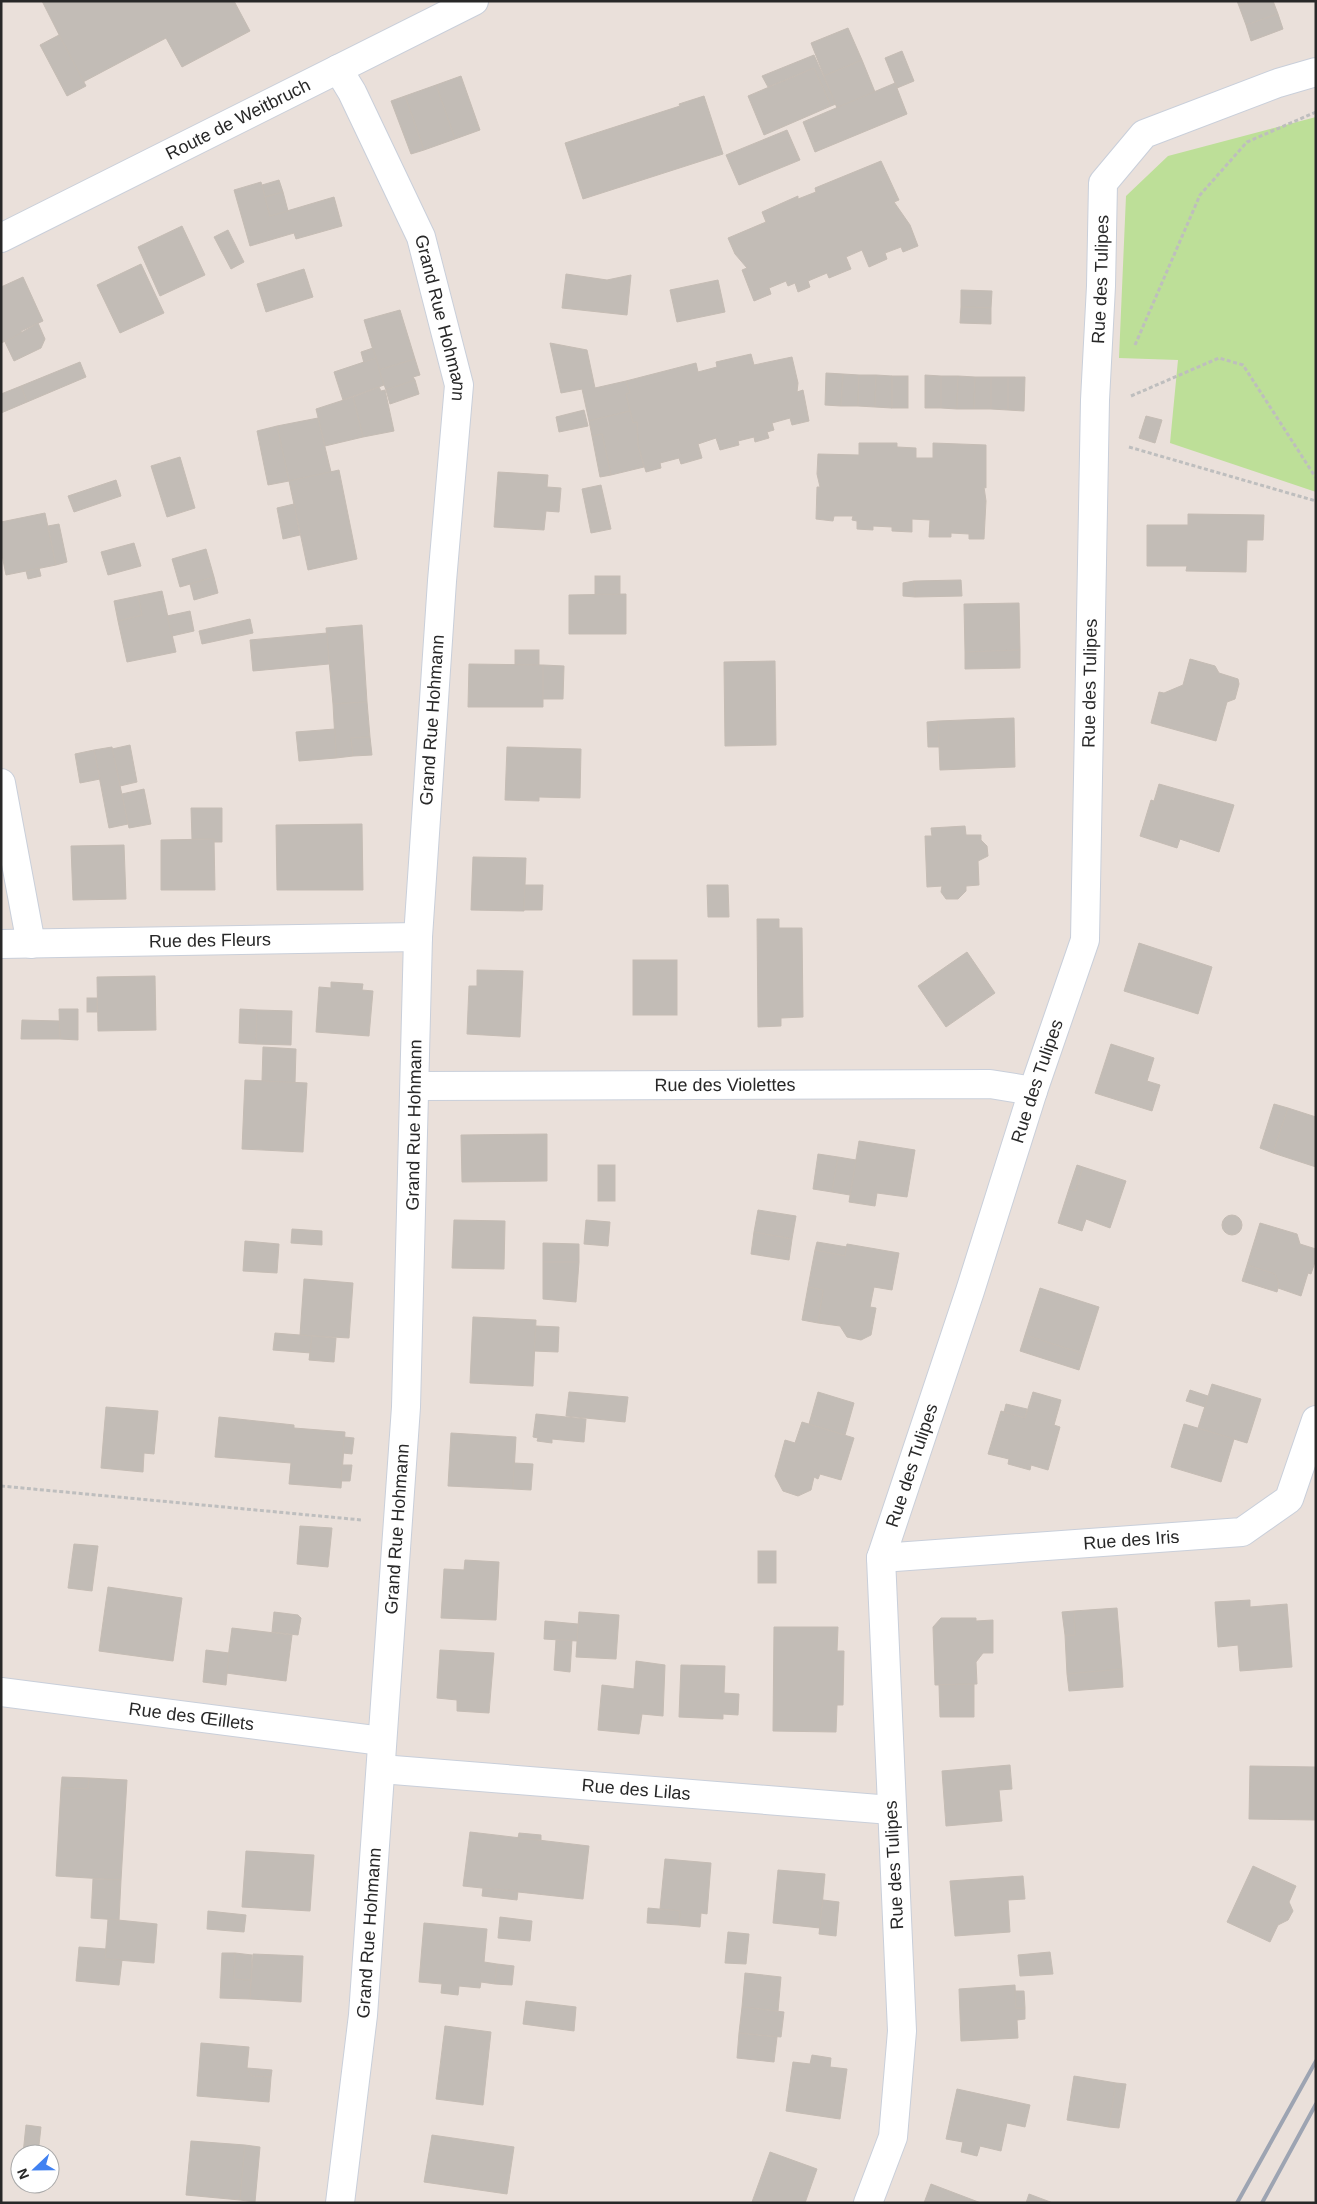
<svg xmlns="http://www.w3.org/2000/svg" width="1317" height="2204" font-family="Arial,sans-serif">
<rect width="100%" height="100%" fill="#eae0da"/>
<path fill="#bddf98" d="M1316,117V492L1170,443L1178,360L1119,358L1126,196L1168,156Z"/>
<g fill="#c2bcb6" stroke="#c5bcb4">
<path d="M42,1H234L250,31L182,67L166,38L83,82Z"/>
<path d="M1237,1H1254L1239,6Z"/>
<path d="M1254,1H1273L1278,14L1246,25L1239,6Z"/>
<path d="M1278,14L1283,29L1251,41L1246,25Z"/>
<path d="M848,28L862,60L824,76L811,43Z"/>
<path d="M59,35L86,86L67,96L40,45Z"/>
<path d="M902,51L914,81L897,88L885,58Z"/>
<path d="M814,55L836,104L831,106L814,68L768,87L762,76Z"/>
<path d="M862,60L875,92L837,108L824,76Z"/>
<path d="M814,68L831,106L764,135L748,96Z"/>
<path d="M461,76L480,130L455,139L436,85Z"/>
<path d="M895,83L907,114L815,152L803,122Z"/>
<path d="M436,85L455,139L424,150L405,96Z"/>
<path d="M405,96L424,150L411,154L391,101Z"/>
<path d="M704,96L723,154L583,199L565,143L680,106L679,104Z"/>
<path d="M787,130L800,160L739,185L726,155Z"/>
<path d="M881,161L899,200L894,202L910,225L918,246L903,252L901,247L885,253L887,259L869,267L862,250L846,257L851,269L829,278L827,273L808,281L810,287L798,292L795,283L788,286L786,281L769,288L771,294L754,301L742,270L747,268L735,254L728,238L766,222L762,212L798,196V199L816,192L815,188Z"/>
<path d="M279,180L283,192L265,197L262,185Z"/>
<path d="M261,182L270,216L334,197L342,226L296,239L294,233L250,246L234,190Z"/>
<path d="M283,192L288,211L270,216L265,197Z"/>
<path d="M182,226L205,275L160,296L138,247Z"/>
<path d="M228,230L244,262L231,269L214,237Z"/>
<path d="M141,264L164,313L120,333L97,285Z"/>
<path d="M304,269L313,297L266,312L257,284Z"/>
<path d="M566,274L607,280L631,275L627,315L562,308Z"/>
<path d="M23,277L43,321L21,331L22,334L1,343V287Z"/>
<path d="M718,280L725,312L677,322L670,290Z"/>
<path d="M961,290L992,291L991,308L961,307Z"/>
<path d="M961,307L991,308V324L960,323Z"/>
<path d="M400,310L415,359L379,370L364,320Z"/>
<path d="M38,323L45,339L41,348L14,361L5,342Z"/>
<path d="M550,343L587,350L595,388L626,381L630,393L626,394L630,411L589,421L582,389L561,393Z"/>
<path d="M373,348L376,358L364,363L361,352Z"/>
<path d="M751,354L754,365L792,357L798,383L797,392L803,390L809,421L792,425L790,418L772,423L774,430L767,432L769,438L755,442L754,437L738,441L739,445L720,450L716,438L698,444L702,458L681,464L679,458L660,463L661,468L646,472L638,445L637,422L633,423L626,394L630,393L626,381L696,363L698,372L717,367L716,362Z"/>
<path d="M376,358L384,385L343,400L334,372Z"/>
<path d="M415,359L420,375L413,377L415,380L386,390L379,370Z"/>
<path d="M80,362L86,377L27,402L21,386Z"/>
<path d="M826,373L843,374L841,406L825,405Z"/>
<path d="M843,374L859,375L858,406H841Z"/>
<path d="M859,375H876L875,407L858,406Z"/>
<path d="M876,375L892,376V408L875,407Z"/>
<path d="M925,375L941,376V408H925Z"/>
<rect x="892" y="376" width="16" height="32"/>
<path d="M941,376H958L957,409L941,408Z"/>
<path d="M958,376L975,377L974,409H957Z"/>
<path d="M975,377H991V409H974Z"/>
<path d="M991,377H1008V410L991,409Z"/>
<path d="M1008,377H1025L1024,411L1008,410Z"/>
<path d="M415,380L419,394L390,404L386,390Z"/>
<path d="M21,386L27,402L1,413V394Z"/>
<path d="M379,387L381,391L385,390L394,431L363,437L353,397Z"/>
<path d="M353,397L363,437L325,446L316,409Z"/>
<path d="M584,410L588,426L559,432L556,417Z"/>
<path d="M630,411L633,423L637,422L638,445L644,467L611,475L602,434L592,436L589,421Z"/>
<path d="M1146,416L1162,420L1155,443L1139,438Z"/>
<path d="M318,418L331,472L289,481L277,426Z"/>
<path d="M277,426L289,481L268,485L257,431Z"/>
<path d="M602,434L611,475L600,477L592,436Z"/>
<path d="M859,443H897V447L916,448V458H933V443L986,445V488L984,487L986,501L984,539H969V534L951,533V537H929L930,520L912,519V532L892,531V527L873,526V530L857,529V521L852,520L853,516H834L833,521L816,519L817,487H820L817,474L818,454L859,455Z"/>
<path d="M180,457L195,508L167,517L151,466Z"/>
<path d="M339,470L357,559L308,570L289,481Z"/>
<path d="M498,472L548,475L547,487L561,488L559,512L546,511L544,530L494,527Z"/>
<path d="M116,480L121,496L74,512L68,496Z"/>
<path d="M601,485L611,529L591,533L582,489Z"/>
<path d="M294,504L300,535L283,539L277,508Z"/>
<path d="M45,513L56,565L6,575L1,550V522Z"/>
<path d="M1188,514L1264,515L1263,540H1247L1246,572L1186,571L1187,566H1147V525H1188Z"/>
<path d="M59,524L67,562L56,565L48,526Z"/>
<path d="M134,543L141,566L108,575L101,552Z"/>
<path d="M206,549L214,577L180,587L172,559Z"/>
<path d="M39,568L41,576L28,579L26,571Z"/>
<rect x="595" y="576" width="25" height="19"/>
<path d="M214,577L218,593L194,600L190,584Z"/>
<path d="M961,580L962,596L915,597L914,581Z"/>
<path d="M914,581L915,597L903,596V583Z"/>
<path d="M162,591L176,652L127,662L118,621L142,615L138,596Z"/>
<path d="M626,594V634H569V595Z"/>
<path d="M138,596L142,615L118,621L114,601Z"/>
<path d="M1019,603L1020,650L965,652L964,604Z"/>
<path d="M190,611L194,631L172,636L167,616Z"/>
<path d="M250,619L253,633L202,644L199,631Z"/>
<path d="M362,625L367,702L333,704L326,628Z"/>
<path d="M327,633L329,664L253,671L250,640Z"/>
<rect x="515" y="650" width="24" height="15"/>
<path d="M1020,650V668L965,669V652Z"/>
<path d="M1190,659L1215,666L1219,673L1238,679L1239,684L1235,699L1227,702L1216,741L1151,723L1159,692L1164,693L1183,685Z"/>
<path d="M775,661L776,745L725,746L724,662Z"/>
<path d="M469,664L543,665V707H468Z"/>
<path d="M543,665L564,666L563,699H543Z"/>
<path d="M367,702L370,737L351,738L353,756L336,758L333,704Z"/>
<path d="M1014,718L1015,767L940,770L938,721Z"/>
<path d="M938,721L939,747H928L927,722Z"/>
<path d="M335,729L336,758L299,761L296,732Z"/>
<path d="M370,737L372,755L353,756L351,738Z"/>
<path d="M130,745L137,782L120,786L112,749Z"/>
<path d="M112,747L128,824L109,828L94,750Z"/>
<path d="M507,747L581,749L580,798L539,797V801L505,800Z"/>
<path d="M94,750L100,779L80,783L75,754Z"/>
<path d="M1159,784L1234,805L1219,852L1180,839L1177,848L1140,836L1151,800L1154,801Z"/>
<path d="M144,789L151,824L129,828L122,794Z"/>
<path d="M191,808H222V842H214V839H192Z"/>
<path d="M362,824L363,890H277L276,825Z"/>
<path d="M965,826L966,835H981V840L987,846L988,856L978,861L979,885L966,886V891L958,899H946L941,892L942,886L927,887L925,836H932L931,828Z"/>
<path d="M214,839L215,890H161V840Z"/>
<path d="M124,845L126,899L73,900L71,846Z"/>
<path d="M473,857L526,858L524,911L471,910Z"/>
<path d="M525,885H543L542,910H524Z"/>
<path d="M707,885H728L729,917H708Z"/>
<path d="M757,919H779V928H802L803,1017L781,1018V1026L758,1027Z"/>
<path d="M1139,943L1212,967L1198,1014L1124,991Z"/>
<path d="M967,952L995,993L946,1027L918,986Z"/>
<rect x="633" y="960" width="44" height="55"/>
<path d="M477,970L523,971L520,1037L467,1034L469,986H477Z"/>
<path d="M155,976L156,1030L98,1031L97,977Z"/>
<path d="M331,982L363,984L362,990L373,991L369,1036L316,1032L319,987L331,988Z"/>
<rect x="87" y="998" width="10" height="14"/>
<path d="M59,1009H78V1040L60,1039Z"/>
<path d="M240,1009L257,1010L256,1044L239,1043Z"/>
<path d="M257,1010L292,1011L291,1045L256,1044Z"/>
<path d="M22,1020L59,1021L60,1039H21Z"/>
<path d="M1111,1044L1154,1058L1147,1081L1160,1085L1152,1111L1095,1093Z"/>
<path d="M263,1047L296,1049L295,1083L262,1081Z"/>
<path d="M245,1080L307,1083L303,1152L242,1149Z"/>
<path d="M1274,1104L1288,1108L1273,1153L1260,1148Z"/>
<path d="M1288,1108L1316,1117V1167L1273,1153Z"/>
<path d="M547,1134V1181L462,1182L461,1135Z"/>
<path d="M859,1141L915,1150L907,1197L877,1193L875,1206L849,1202Z"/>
<path d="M818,1154L838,1157L832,1192L813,1189Z"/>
<path d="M838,1157L856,1160L850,1195L832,1192Z"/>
<rect x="598" y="1165" width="17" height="36"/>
<path d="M1077,1165L1083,1167L1076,1191L1069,1189Z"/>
<path d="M1083,1167L1126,1181L1110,1228L1086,1219L1082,1231L1058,1223L1069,1189L1076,1191Z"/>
<path d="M758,1210L796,1216L792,1239L754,1232Z"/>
<circle cx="1232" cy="1225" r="10"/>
<path d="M454,1220L505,1221L504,1269L452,1268Z"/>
<path d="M586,1220L610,1222L608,1246L584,1244Z"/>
<path d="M1260,1223L1297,1234L1300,1244L1316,1249V1259L1311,1274L1308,1273L1301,1296L1278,1288L1279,1284L1275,1274L1247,1265Z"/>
<path d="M292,1229L322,1231V1245L291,1243Z"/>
<path d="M754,1232L792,1239L789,1260L751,1254Z"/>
<path d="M245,1241L279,1244L277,1273L243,1271Z"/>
<path d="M817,1242L847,1247L845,1256L815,1250Z"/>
<path d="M543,1243L579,1244V1262H543Z"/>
<path d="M847,1244L899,1253L892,1290L874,1287L870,1307L876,1308L871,1335L861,1340L847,1337L840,1326L818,1323L823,1290L808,1287L815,1250L845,1256Z"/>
<path d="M543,1262H579L576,1302L543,1299Z"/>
<path d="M1247,1265L1275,1274L1279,1284L1277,1292L1242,1281Z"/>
<path d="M304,1279L353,1283L349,1338L300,1335Z"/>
<path d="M808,1287L823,1290L818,1323L802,1320Z"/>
<path d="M1040,1288L1099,1307L1084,1354L1025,1335Z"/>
<path d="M473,1317L536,1320L533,1386L470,1383Z"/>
<path d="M536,1326L559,1327L558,1352L534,1351Z"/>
<path d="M275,1333L312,1336L311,1353L273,1350Z"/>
<path d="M1025,1335L1084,1354L1079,1370L1020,1351Z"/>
<path d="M312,1336L336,1338L334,1362L309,1360Z"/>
<path d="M1212,1384L1261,1399L1247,1443L1198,1428Z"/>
<path d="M1190,1390L1208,1396L1205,1407L1186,1401Z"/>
<path d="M569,1392L628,1397L625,1422L566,1416Z"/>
<path d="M818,1392L854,1403L845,1435L809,1424Z"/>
<path d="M1033,1392L1061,1400L1054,1425L1060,1427L1048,1470L1031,1465L1030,1470L1008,1464L1009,1459L988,1454L1001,1411L1025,1418Z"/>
<path d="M1006,1404L1027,1409L1025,1418L1004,1412Z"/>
<path d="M106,1407L158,1411L154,1454L144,1453L143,1472L101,1468Z"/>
<path d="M536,1414L586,1419L584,1442L552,1439V1443L537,1441L538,1438L533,1437Z"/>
<path d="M219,1417L294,1425V1428L345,1432L341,1488L289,1484L291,1463L215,1457Z"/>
<path d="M802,1422L854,1438L841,1480L820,1474L818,1479L814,1477L811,1490L798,1496L783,1491L775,1476L785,1440L795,1443Z"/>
<path d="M1184,1424L1234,1439L1221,1482L1171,1467Z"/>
<path d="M451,1433L516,1437L513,1489L448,1486Z"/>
<path d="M344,1437L354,1438L352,1454L343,1453Z"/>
<path d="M514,1463L533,1464L531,1490L513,1489Z"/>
<path d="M342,1465H352L350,1481H341Z"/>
<path d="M300,1526L332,1528L328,1567L297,1564Z"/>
<path d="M74,1544L98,1546L92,1591L68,1588Z"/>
<rect x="758" y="1551" width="18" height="32"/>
<path d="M465,1560L499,1562L496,1620L441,1618L444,1569L464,1570Z"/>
<path d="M108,1587L182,1598L173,1661L99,1651Z"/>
<path d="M1250,1600V1607L1287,1604L1292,1667L1240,1671L1238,1645L1218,1647L1215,1602Z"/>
<path d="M1117,1608L1122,1669L1067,1674L1065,1635H1075L1074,1611Z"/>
<path d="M1074,1611L1075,1635H1065L1062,1612Z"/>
<path d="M274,1612L298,1615L301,1618L298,1635L272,1632Z"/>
<path d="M579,1612L619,1615L616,1659L576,1657Z"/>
<path d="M941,1618H976V1621L993,1620V1653H983L976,1662L977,1684L935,1685L933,1627Z"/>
<path d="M545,1621L578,1624L577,1641L544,1639Z"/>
<path d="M774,1627H838L837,1651H844L843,1705H837L836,1732L773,1731Z"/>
<path d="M232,1628L292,1635L286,1681L226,1673Z"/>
<path d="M556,1640H572L570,1672L554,1670Z"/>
<path d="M206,1650L229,1653L226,1685L203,1682Z"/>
<path d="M440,1650L494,1653L489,1713L457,1711V1700L437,1698Z"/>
<path d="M636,1661L665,1665L663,1716L642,1714L639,1734L598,1730L602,1685L634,1689Z"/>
<path d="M681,1665L725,1666L724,1693L739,1694L738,1715L723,1714V1719L679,1717Z"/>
<path d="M1122,1669L1123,1687L1069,1691L1067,1674Z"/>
<path d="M974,1684V1717H940L939,1685Z"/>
<path d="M1010,1765L1012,1789L999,1790L1002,1821L946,1826L942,1771Z"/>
<path d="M1250,1766L1316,1767V1820L1249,1819Z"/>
<path d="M62,1777L89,1778L88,1789L61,1788Z"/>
<path d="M89,1778L127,1780L121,1880L56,1876L61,1788L88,1789Z"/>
<path d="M470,1832L589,1846L583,1899L463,1886Z"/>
<path d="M519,1833L541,1835V1840L518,1838Z"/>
<path d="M246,1851L314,1855L310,1911L242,1907Z"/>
<path d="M665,1859L711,1863L707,1914L701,1913L700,1927L679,1925L680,1911L660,1909Z"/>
<path d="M1253,1866L1296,1886L1289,1902L1293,1911L1288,1920L1278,1925L1270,1942L1227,1922Z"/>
<path d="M778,1870L825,1874L820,1928L773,1923Z"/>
<path d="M1023,1876L1025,1899L1008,1900L1010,1932L955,1936L950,1881Z"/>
<path d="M93,1879L121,1880L119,1920L91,1918Z"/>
<path d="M483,1888L518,1891L517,1900L482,1896Z"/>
<path d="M823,1900L839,1902L836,1936L819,1934Z"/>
<path d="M648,1908L680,1911L679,1925L647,1923Z"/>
<path d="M208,1911L246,1915L244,1932L207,1929Z"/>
<path d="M500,1917L532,1921L530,1941L498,1938Z"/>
<path d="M108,1919L157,1924L154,1963L105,1959Z"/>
<path d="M424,1923L487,1929L484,1962L497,1964L495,1984L481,1982L480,1988L459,1986L458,1995L441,1993L442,1984L419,1982Z"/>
<path d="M728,1932L749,1934L746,1964L725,1963Z"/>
<path d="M79,1947L106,1949L105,1959L122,1960L119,1985L76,1981Z"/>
<path d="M1050,1952L1053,1974L1020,1976L1018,1955Z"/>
<path d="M222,1953H235L234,1979L251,1980L250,1999L220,1998Z"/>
<path d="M235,1953L252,1955L251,1980L234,1979Z"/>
<path d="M253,1954L303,1956L301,2002L250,1999Z"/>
<path d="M497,1964L514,1966L512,1985L495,1984Z"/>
<path d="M745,1973L781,1977L778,2011L742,2007Z"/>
<path d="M1015,1985L1016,2008H1025V2019L1017,2020L1018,2038L961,2041L959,1989Z"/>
<path d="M1015,1991H1024L1025,2008H1016Z"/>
<path d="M526,2001L576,2007L574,2031L523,2024Z"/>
<path d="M742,2007L784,2012L781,2037L739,2033Z"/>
<path d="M445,2026L491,2032L483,2105L436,2099Z"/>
<path d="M739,2033L777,2037L774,2062L737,2058Z"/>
<path d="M201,2043L249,2047L247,2068L252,2076L271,2077L269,2102L197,2096Z"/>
<path d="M812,2055L831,2058L830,2067L847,2069L840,2119L786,2111L793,2062L810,2064Z"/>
<path d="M247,2068L272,2070L271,2077L252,2076Z"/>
<path d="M1074,2076L1116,2083L1109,2127L1067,2120Z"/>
<path d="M1116,2083L1126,2084L1119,2128L1109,2127Z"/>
<path d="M957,2089L1030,2105L1025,2127L1007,2123L1001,2151L980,2146L977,2156L961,2152L963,2142L946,2139Z"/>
<path d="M26,2125L41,2127L38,2154H23Z"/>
<path d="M432,2135L514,2147L507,2194L424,2182Z"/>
<path d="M191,2141L245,2145L240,2200L186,2195Z"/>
<path d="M245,2145L260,2147L255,2202L240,2200Z"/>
<path d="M770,2152L817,2169L805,2203L752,2202Z"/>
<path d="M931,2184L981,2203H924Z"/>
<path d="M1029,2194L1053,2203H1026Z"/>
</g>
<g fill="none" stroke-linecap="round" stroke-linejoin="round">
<g stroke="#c9cfda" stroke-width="30">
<g id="street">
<path id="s1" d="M338,69L352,92L421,237L459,385L442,581L418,937L406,1407L363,2015L340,2203"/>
<path id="s2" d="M1,238L474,1"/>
<path d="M1,783L31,944"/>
<path id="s3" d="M1,944L418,937"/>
<path id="s4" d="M416,1086L990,1084L1033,1091"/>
<path id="s5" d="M881,1558L1242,1532L1289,1499L1316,1420"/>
<path id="s6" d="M1,1692L382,1741"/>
<path id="s7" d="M381,1769L891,1810"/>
<path id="s8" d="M868,2203L893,2137L902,2031L881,1558L970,1291L1033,1091L1085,940L1095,400L1101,286L1103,183L1144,134L1278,83L1316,72"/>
</g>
</g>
<g stroke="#bebebe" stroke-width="3" stroke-dasharray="4 2.5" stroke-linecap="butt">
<path d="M1135,345L1200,195L1247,142L1316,112"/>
<path d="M1131,396L1219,358L1243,365L1316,478"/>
<path d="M1129,447L1316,501"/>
<path d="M1,1486L362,1520"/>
</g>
<use href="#street" stroke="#fff" stroke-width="28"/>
<g stroke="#9da4b2" stroke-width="4">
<path d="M1237,2203L1316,2061"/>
<path d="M1262,2203L1316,2104"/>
</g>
</g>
<g text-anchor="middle" stroke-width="5" stroke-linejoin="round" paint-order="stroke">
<g font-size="18" fill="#282828" stroke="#fff">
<text dy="6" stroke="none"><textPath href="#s2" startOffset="265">Route de Weitbruch</textPath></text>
<text dy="6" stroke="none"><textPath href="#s8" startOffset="1962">Rue des Tulipes</textPath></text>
<text dy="6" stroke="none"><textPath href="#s1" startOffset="271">Grand Rue Hohmann</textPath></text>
<text dy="6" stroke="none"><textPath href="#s8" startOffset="1558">Rue des Tulipes</textPath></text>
<text transform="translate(432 720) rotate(-86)" y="6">Grand Rue Hohmann</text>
<text dy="6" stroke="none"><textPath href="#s3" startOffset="209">Rue des Fleurs</textPath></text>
<text dy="6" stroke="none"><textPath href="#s8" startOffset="1152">Rue des Tulipes</textPath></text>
<text dy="6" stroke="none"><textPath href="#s4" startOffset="309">Rue des Violettes</textPath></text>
<text transform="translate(414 1125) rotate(-89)" y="6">Grand Rue Hohmann</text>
<text dy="6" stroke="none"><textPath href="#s8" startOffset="748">Rue des Tulipes</textPath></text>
<text transform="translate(397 1529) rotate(-86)" y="6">Grand Rue Hohmann</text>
<text dy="6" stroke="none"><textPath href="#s5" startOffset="251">Rue des Iris</textPath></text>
<text dy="6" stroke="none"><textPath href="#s6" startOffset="192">Rue des Œillets</textPath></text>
<text dy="6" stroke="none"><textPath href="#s7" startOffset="256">Rue des Lilas</textPath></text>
<text transform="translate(894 1865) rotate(-93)" y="6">Rue des Tulipes</text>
<text transform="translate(369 1933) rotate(-86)" y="6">Grand Rue Hohmann</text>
</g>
</g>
<rect width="1317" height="2204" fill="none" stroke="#282828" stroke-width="5"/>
<g transform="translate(35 2169) rotate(248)"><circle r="24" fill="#ffffff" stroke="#a9a9a9"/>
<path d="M0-4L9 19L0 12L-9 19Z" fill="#4081f1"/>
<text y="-8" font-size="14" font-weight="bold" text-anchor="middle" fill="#282828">N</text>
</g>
</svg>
